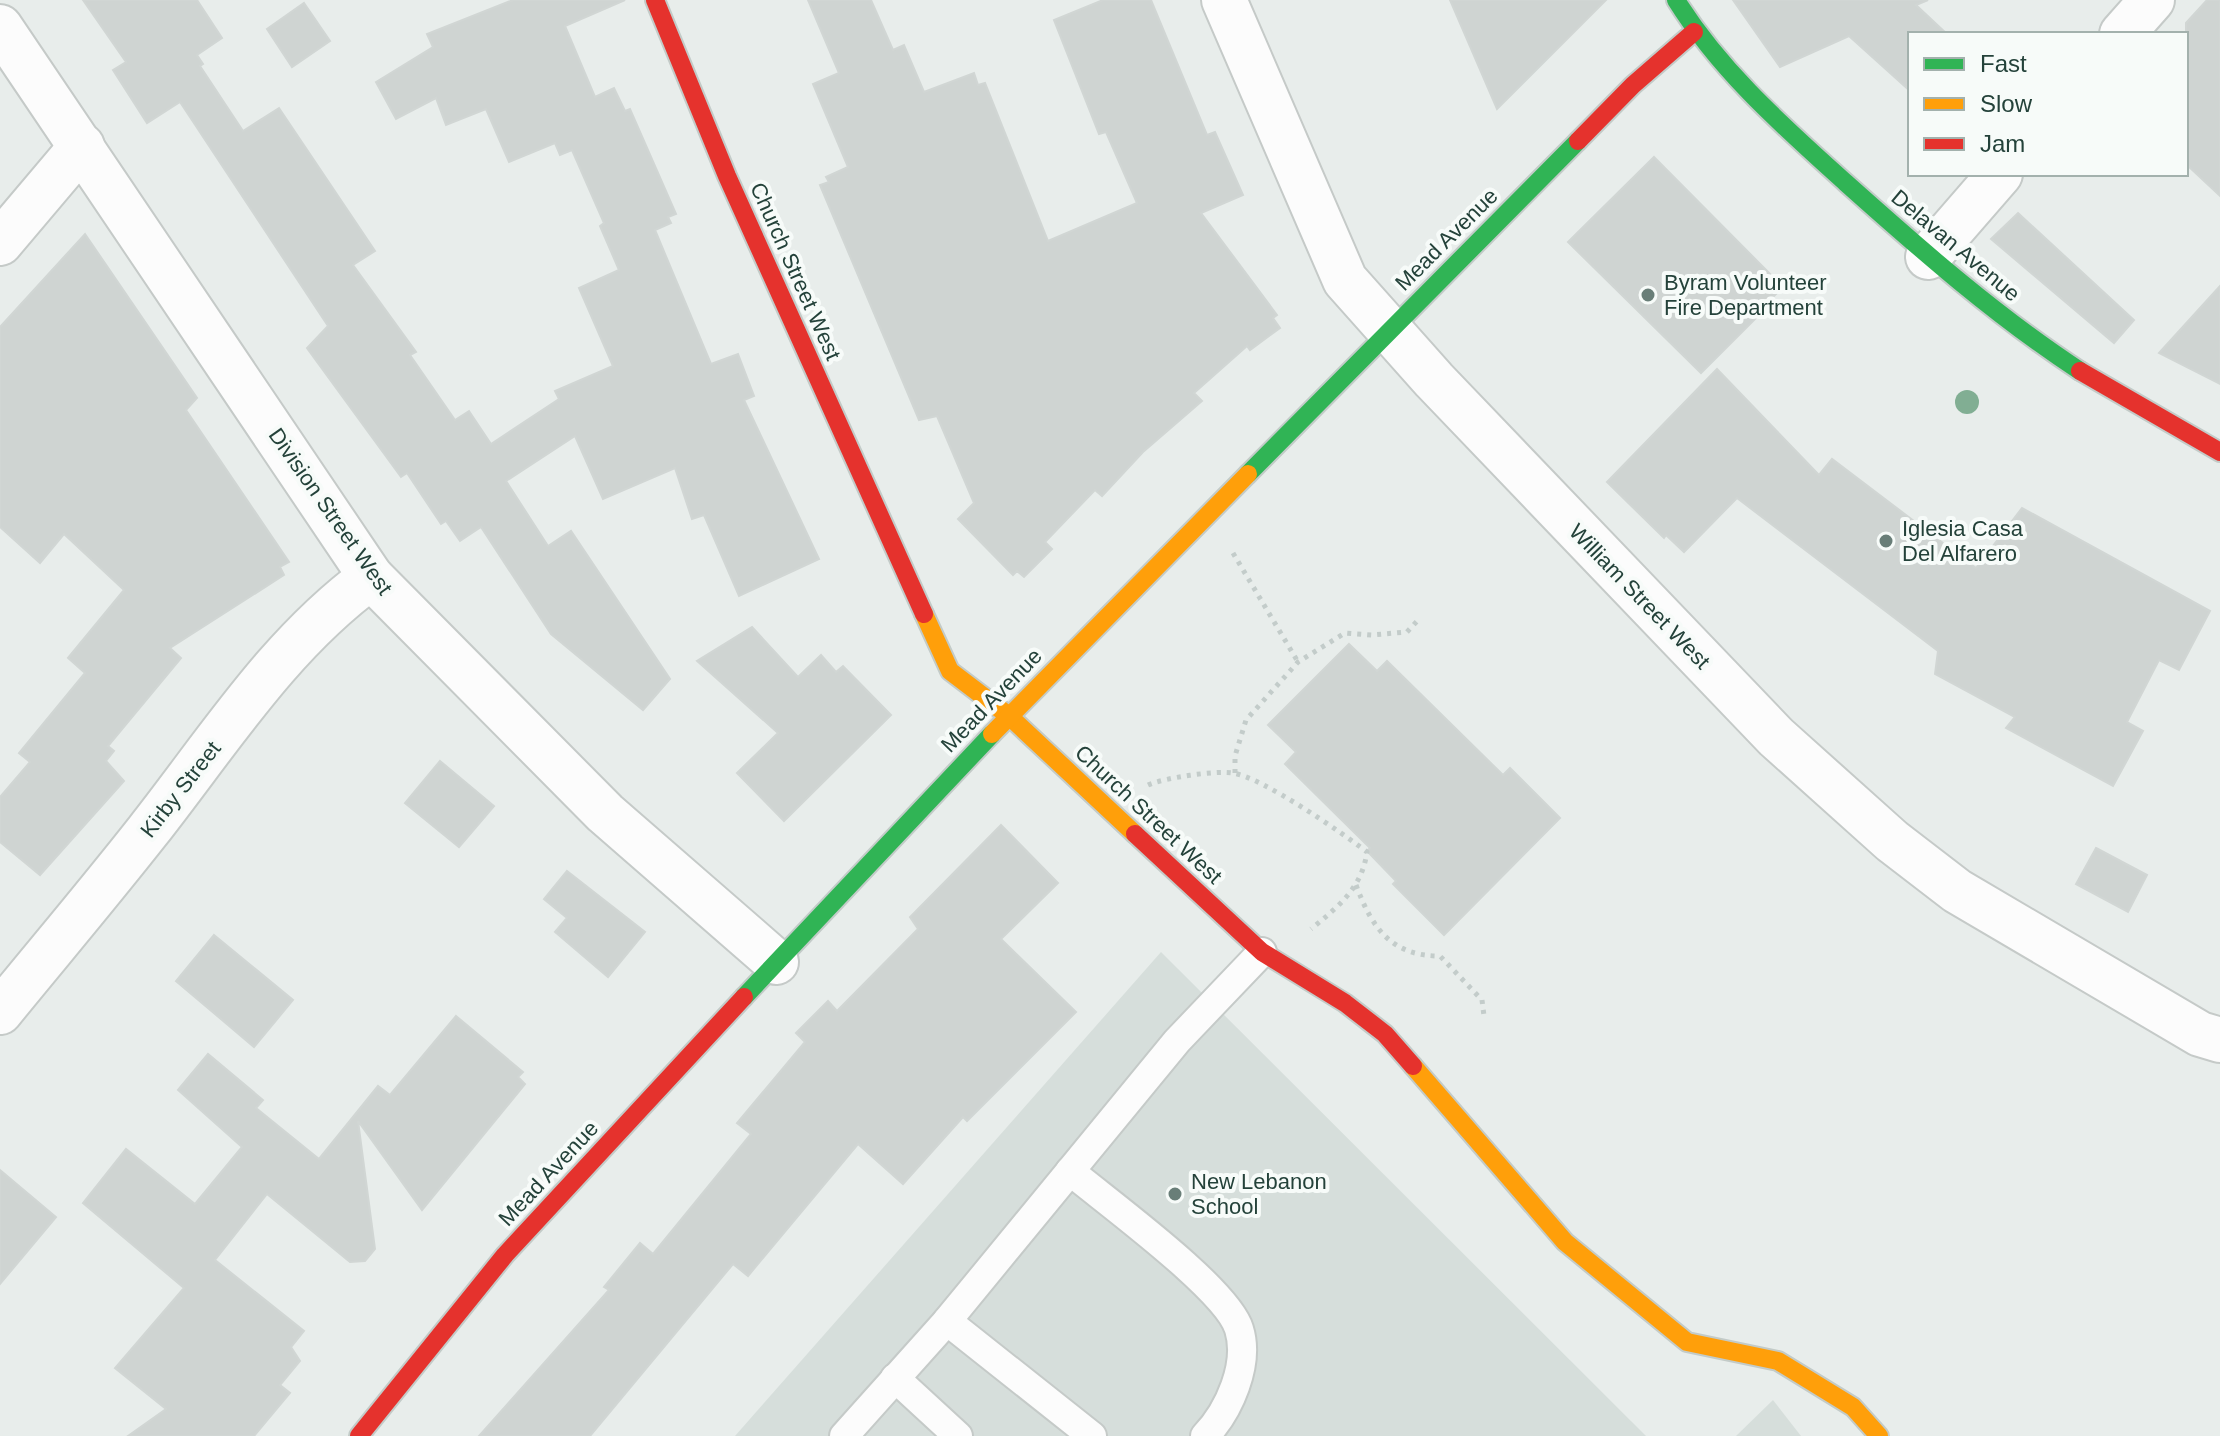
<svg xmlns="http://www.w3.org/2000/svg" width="2220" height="1436" font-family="Arial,sans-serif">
<rect width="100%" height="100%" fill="#e8edeb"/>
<g fill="#d6dedb">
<path d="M1161,952L1646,1436H735Z"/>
<path d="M1773,1400L1801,1436H1736Z"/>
</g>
<g fill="#cfd4d2" stroke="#d1d6d4" stroke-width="2">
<path d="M83,0H197L222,38L197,55L203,64L200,66L243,131L279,108L375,251L353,265L416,352L410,355L455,420L469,411L491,444L559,399L555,391L613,366L579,288L619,270L600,226L604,223L572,150L560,155L555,143L509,162L486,109L446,125L436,98L396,119L376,82L433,47L427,34L513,0H625L565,26L595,97L614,88L625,111L630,109L676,214L668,217L671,223L655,230L711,364L738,354L754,396L744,400L819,559L739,596L704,515L692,519L675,468L603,499L575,436L506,481L548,546L571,531L670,679L643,710L551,634L481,527L460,541L446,521L441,524L407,473L401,477L307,348L328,326L180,102L147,123L113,70L126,62Z"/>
<path d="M808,0H871L893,50L904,45L924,92L974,73L978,85L985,83L1048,241L1137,203L1106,132L1099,134L1054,20L1103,0H1151L1207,135L1215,132L1243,195L1201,213L1277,315L1273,318L1280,328L1250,350L1247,346L1194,393L1202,401L1143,452L1102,496L1095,490L1045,542L1052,549L1024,577L1017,571L1013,575L958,519L974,503L937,416L919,420L820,185L829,182L826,177L848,167L813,84L839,73Z"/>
<path d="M1450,0H1606L1497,109Z"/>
<path d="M1733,0H1928L1916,5L1947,34H1910V91L1849,36L1780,67Z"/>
<path d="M2207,0H2220V196L2186,164V23Z"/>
<path d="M304,3L330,41L292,67L267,29Z"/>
<path d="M1654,157L1783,287L1771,299L1773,301L1701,373L1568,242Z"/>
<path d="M2018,213L2134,320L2114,343L1991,239Z"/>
<path d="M85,234L197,398L186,410L289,562L280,567L284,575L170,648L181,658L108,746L114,751L106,761L124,781L40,875L0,842V797L30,762L19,753L85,673L68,658L124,590L64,534L40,563L0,527V327Z"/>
<path d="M2220,286V384L2159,353Z"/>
<path d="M1717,369L1819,475L1832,459L1976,568L2022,508L2210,611L2179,670L2159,660L2127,722L2143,731L2113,786L2006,728L2015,717L1935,674L1938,651L1737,498L1684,552L1666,535L1664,538L1607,482Z"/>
<path d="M752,627L798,677L821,655L836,672L843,666L891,715L784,821L737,773L778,733L697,661Z"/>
<path d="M1349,644L1377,671L1387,661L1503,775L1510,768L1560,818L1444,935L1393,884L1396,881L1367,851L1370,848L1285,764L1296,752L1268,725Z"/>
<path d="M440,761L494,806L459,847L405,803Z"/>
<path d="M1001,825L1058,883L1001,939L1076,1012L967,1121L963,1117L903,1184L858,1144L748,1276L733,1264L590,1436H479L609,1290L604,1287L640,1243L653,1254L751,1134L737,1123L805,1042L796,1033L828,1001L837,1011L918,929L910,917Z"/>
<path d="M2096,848L2147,875L2128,912L2076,884Z"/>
<path d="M567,871L645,932L608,977L555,932L567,918L544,899Z"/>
<path d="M214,935L293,1000L254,1047L176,981Z"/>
<path d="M456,1016L523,1072L518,1077L525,1084L422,1210L358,1121L375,1249L365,1261L350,1262L267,1194L215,1260L304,1331L291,1347L300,1361L280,1385L290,1393L254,1436H128L166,1409L115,1368L184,1288L83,1203L126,1149L195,1204L242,1147L178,1090L208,1054L263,1100L256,1108L319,1159L378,1086L390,1095Z"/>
<path d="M0,1170L56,1217L0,1284Z"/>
</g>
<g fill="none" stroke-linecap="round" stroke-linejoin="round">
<g stroke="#c5cac8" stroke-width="32">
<g id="lane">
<path d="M1070,1171C1107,1202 1227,1289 1239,1329C1250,1364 1229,1411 1205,1436"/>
<path d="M947,1321L1092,1436"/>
<path d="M895,1378L958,1436"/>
<path d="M844,1436L947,1321L1177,1041L1262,952"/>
</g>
</g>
<g stroke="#c5cac8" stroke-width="48">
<g id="street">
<path d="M1224,0L1345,280L1434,380L1776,737L1892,841L1957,891L2200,1034L2220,1040"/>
<path d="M0,27L371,577L605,813L776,962"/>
<path d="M2122,34L2152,0"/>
<path d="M0,243L82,146"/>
<path d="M1928,257L2000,174"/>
<path d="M0,1012C49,952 99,893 147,832C218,742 278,645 371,577"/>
</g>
</g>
<g stroke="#c3cbc8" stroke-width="22">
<g id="fast">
<path d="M1676,0C1721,72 1783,126 1846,183C1921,250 1996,316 2080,371"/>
<path d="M1248,474L1578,141"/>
<path d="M744,997L992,734"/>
</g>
</g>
<g stroke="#c3cbc8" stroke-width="22">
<g id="slow">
<path d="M924,614L950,671L1009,716L1135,834"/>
<path d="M992,734L1248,474"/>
<path d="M1413,1066L1565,1242L1687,1342L1778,1361L1853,1407L1879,1436"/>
</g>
</g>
<g stroke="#c3cbc8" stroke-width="22">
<g id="jam">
<path d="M655,0L727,176L924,614"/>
<path d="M1578,141L1633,85L1694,32"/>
<path d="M2080,371L2220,452"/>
<path d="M1135,834L1262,952L1345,1003L1385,1034L1413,1066"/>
<path d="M359,1436L505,1255L744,997"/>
</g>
</g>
<g stroke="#c3ccca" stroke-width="5" stroke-dasharray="4 6" stroke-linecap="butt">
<path d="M1233,553L1298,662"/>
<path d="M1235,773V756L1246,720L1298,662L1345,633L1372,635L1407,632L1419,619"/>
<path d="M1148,785C1163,778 1217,770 1233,773C1263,778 1341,832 1367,852C1362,888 1338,907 1311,929"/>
<path d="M1356,885C1372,928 1391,956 1440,956L1482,1000L1484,1016"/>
</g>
<use href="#lane" stroke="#fcfcfc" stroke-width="28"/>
<use href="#street" stroke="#fcfcfc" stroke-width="44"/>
<use href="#fast" stroke="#30b455" stroke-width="18"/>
<use href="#slow" stroke="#ff9f0a" stroke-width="18"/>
<use href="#jam" stroke="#e5322d" stroke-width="18"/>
</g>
<circle fill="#81ae93" cx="1967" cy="402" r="12"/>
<g fill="#697e78" stroke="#f7fbf9" stroke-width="3">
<circle cx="1648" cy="295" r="8"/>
<circle cx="1886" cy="541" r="8"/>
<circle cx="1175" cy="1194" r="8"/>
</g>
<g text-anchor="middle" stroke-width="8" stroke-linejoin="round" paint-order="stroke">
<g font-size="22" fill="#24423a" stroke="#f7fbf9">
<text transform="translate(1446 239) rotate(-45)" y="8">Mead Avenue</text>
<text transform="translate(1956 245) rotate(40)" y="8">Delavan Avenue</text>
<text transform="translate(796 271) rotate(66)" y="8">Church Street West</text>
<text transform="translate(331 511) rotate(55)" y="8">Division Street West</text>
<text transform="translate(1640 596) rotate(46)" y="8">William Street West</text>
<text transform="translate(991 700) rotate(-46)" y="8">Mead Avenue</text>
<text transform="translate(180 789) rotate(-52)" y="8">Kirby Street</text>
<text transform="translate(1149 814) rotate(43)" y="8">Church Street West</text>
<text transform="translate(548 1173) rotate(-47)" y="8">Mead Avenue</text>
</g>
<g font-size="22" fill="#24423a" stroke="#f7fbf9" text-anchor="start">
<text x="1664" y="290">Byram Volunteer<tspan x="1664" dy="25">Fire Department</tspan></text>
<text x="1902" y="536">Iglesia Casa<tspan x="1902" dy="25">Del Alfarero</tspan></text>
<text x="1191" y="1189">New Lebanon<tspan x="1191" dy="25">School</tspan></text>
</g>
</g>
<rect x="1908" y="32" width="280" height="144" fill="#f7fbf9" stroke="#a3b1ad" stroke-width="2"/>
<rect x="1924" y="58" width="40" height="12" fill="#30b455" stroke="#a3b1ad" stroke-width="2"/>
<text x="1980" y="72" font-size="24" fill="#24423a">Fast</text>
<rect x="1924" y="98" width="40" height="12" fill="#ff9f0a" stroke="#a3b1ad" stroke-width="2"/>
<text x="1980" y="112" font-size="24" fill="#24423a">Slow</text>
<rect x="1924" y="138" width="40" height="12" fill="#e5322d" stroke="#a3b1ad" stroke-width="2"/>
<text x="1980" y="152" font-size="24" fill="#24423a">Jam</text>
</svg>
